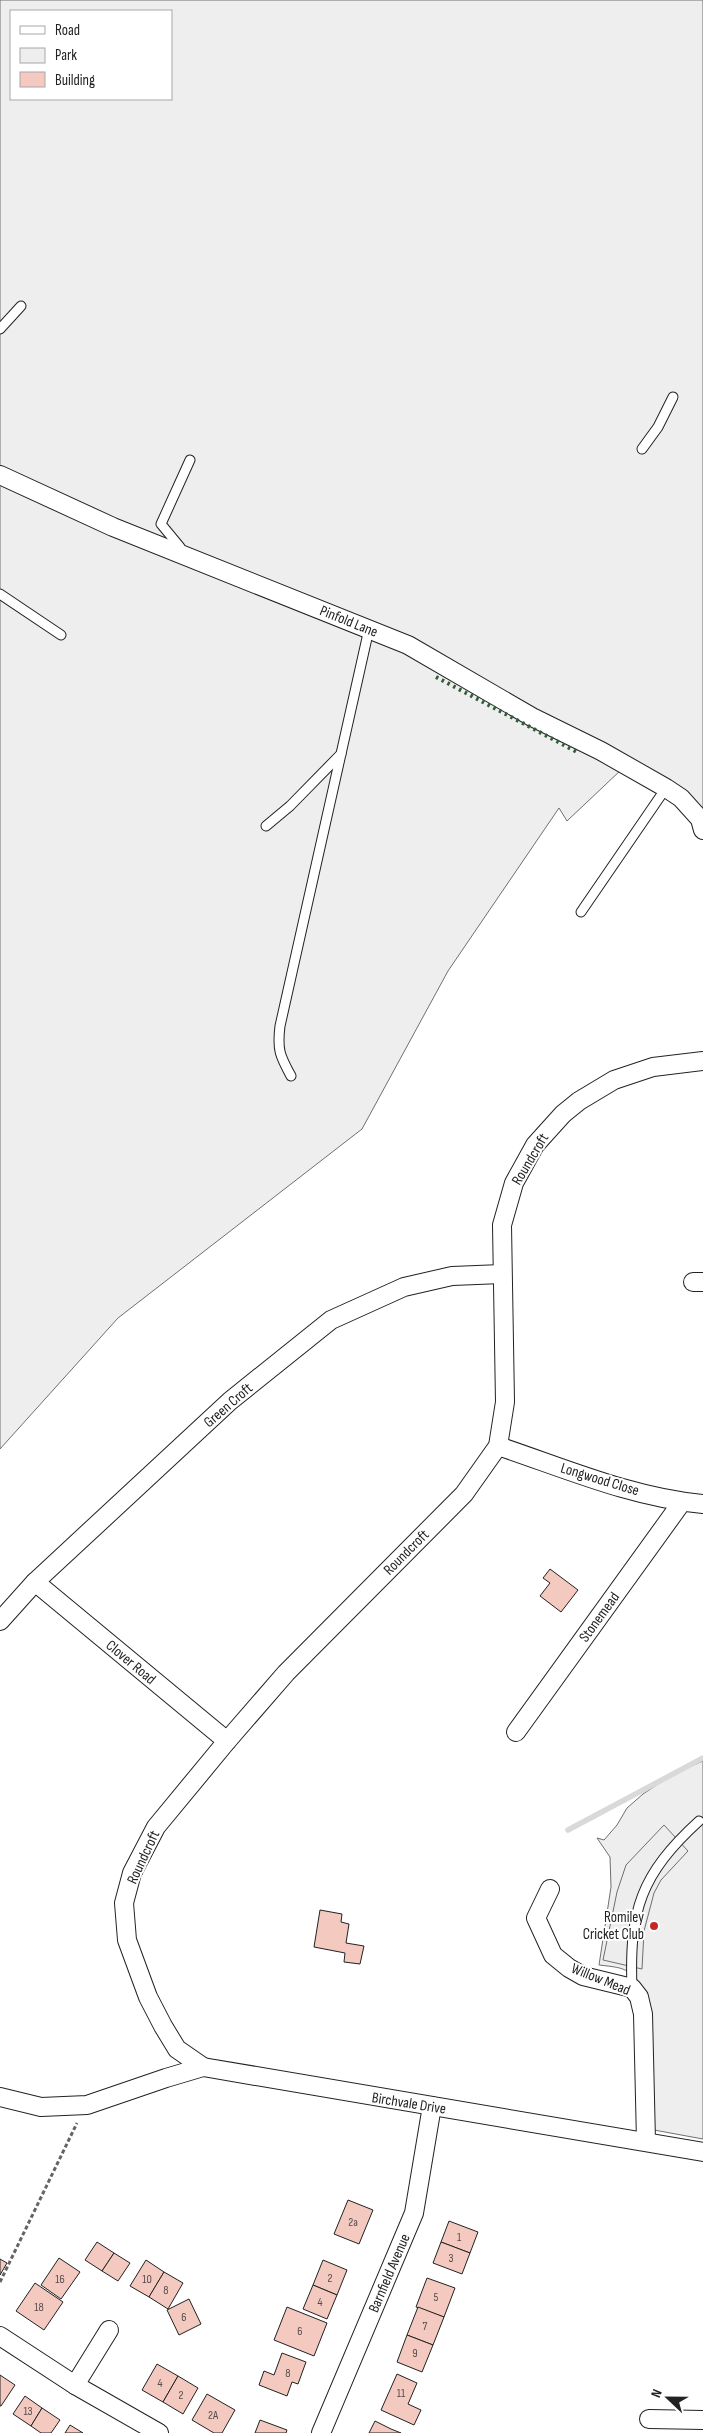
<svg xmlns="http://www.w3.org/2000/svg" width="703" height="2433" font-family="'Sofia Sans Condensed',sans-serif">
<rect width="100%" height="100%" fill="#fff"/>
<g fill="#eee" stroke="#6f6f6f" fill-rule="evenodd">
<path d="M0,0H703V820L622,769L567,821L559,808L448,971L362,1129L118,1318L0,1449ZM11,11H171V99H11Z"/>
<path d="M703,1761V2139L654,2130L638,1984C632,1967 615,1967 599,1965L611,1887L610,1857L597,1838L604,1840L617,1825L627,1808L643,1794L673,1774Z"/>
</g>
<path fill="#ededed" stroke="#6f6f6f" d="M664,1825L688,1851L661,1880L654,1893L644,1931L642,1969L603,1960L617,1892L626,1865Z"/>
<g fill="none" stroke-linecap="round" stroke-linejoin="round">
<path stroke="#d9d9d9" stroke-width="5.5" d="M568,1830L703,1758"/>
</g>
<g fill="#f3c9c0" stroke="#222">
<path d="M550,1569L578,1590L561,1612L540,1596L550,1583L543,1578Z"/>
<path d="M320,1910L342,1914L341,1922L349,1924L346,1943L364,1946L360,1964L344,1962L345,1953L314,1947Z"/>
<path d="M348,2200L373,2210L359,2244L334,2234Z"/>
<path d="M449,2221L478,2232L470,2253L441,2242Z"/>
<path d="M97,2242L114,2253L102,2271L85,2260Z"/>
<path d="M441,2242L470,2253L462,2274L433,2263Z"/>
<path d="M114,2253L130,2263L118,2281L102,2271Z"/>
<path d="M59,2258L80,2272L61,2299L41,2285Z"/>
<path d="M0,2259L7,2263L0,2275Z"/>
<path d="M146,2260L164,2272L149,2297L130,2286Z"/>
<path d="M323,2260L347,2270L337,2295L313,2285Z"/>
<path d="M164,2272L183,2283L168,2309L149,2297Z"/>
<path d="M427,2278L455,2288L444,2317L416,2307Z"/>
<path d="M35,2283L63,2302L44,2330L16,2311Z"/>
<path d="M313,2285L337,2295L327,2319L303,2309Z"/>
<path d="M189,2299L201,2324L179,2335L167,2310Z"/>
<path d="M287,2307L327,2323L314,2356L274,2340Z"/>
<path d="M418,2307L444,2317L433,2345L407,2335Z"/>
<path d="M407,2335L433,2345L422,2372L397,2362Z"/>
<path d="M282,2353L306,2362L298,2384L292,2382L287,2396L259,2385L264,2371L274,2375Z"/>
<path d="M157,2364L178,2376L163,2402L142,2390Z"/>
<path d="M397,2374L417,2383L408,2404L421,2410L414,2425L381,2410Z"/>
<path d="M0,2375L15,2385L1,2406H0Z"/>
<path d="M178,2376L198,2388L183,2414L163,2402Z"/>
<path d="M207,2394L235,2410L222,2433H214L192,2420Z"/>
<path d="M25,2396L42,2408L31,2426L13,2414Z"/>
<path d="M42,2408L60,2420L51,2433H41L31,2426Z"/>
<path d="M260,2420L287,2430L286,2433H255Z"/>
<path d="M375,2421L391,2429L401,2433H369Z"/>
<path d="M70,2425L83,2433H65Z"/>
</g>
<g fill="none" stroke-linecap="round" stroke-linejoin="round">
<g stroke="#222" stroke-width="11">
<g id="service">
<path d="M0,329L21,306"/>
<path d="M642,449L658,427L673,397"/>
<path d="M180,554V547L161,524L190,460"/>
<path d="M0,594L61,635"/>
<path d="M266,826L290,806L341,754"/>
<path d="M581,912L666,788"/>
<path d="M291,1076C280,1056 277,1050 280,1026L369,629"/>
<path d="M632,1988C629,1910 641,1874 699,1821"/>
</g>
</g>
<g stroke="#222" stroke-width="20">
<g id="minor">
<path d="M0,475L113,527L408,645L532,717L601,751L666,788L681,798L700,819L703,830"/>
<path d="M693,1282H703"/>
<path d="M498,1446C564,1468 633,1498 703,1504"/>
<path d="M35,1582L227,1741"/>
<path d="M0,1621L35,1582L230,1401L331,1320L404,1287L452,1276L502,1274"/>
<path d="M516,1732L682,1502"/>
<path d="M550,1889L536,1918L553,1955L569,1968L583,1976L632,1988L639,1997L643,2014L646,2141"/>
<path d="M203,2067L177,2049L163,2026L148,1997L127,1940L124,1903L132,1873L156,1827L227,1741L286,1673L464,1494L498,1446L505,1402L502,1225L514,1183L535,1145L563,1114L579,1101L614,1080L653,1067L703,1061"/>
<path d="M0,2097L41,2107L87,2105L166,2078L203,2067L703,2152"/>
<path d="M0,2336L75,2385L159,2433"/>
<path d="M75,2385L109,2330"/>
<path d="M649,2419L703,2420"/>
<path d="M321,2433L414,2213L432,2106"/>
</g>
</g>
<path stroke="#646464" stroke-width="3" stroke-dasharray="4 2.5" stroke-linecap="butt" d="M0,2282L77,2123"/>
<use href="#service" stroke="#fff" stroke-width="9"/>
<use href="#minor" stroke="#fff" stroke-width="18"/>
<path stroke="#2f5e38" stroke-width="4" stroke-dasharray="2.5 4" stroke-linecap="butt" d="M436,677L577,752"/>
</g>
<circle fill="#c62828" stroke="#fff" stroke-width="2" cx="654" cy="1926" r="5"/>
<g text-anchor="middle" stroke-width="4" stroke-linejoin="round" paint-order="stroke">
<g font-size="12" fill="#564c4a">
<text x="353" y="2226">2a</text>
<text x="459" y="2241">1</text>
<text x="451" y="2262">3</text>
<text x="330" y="2282">2</text>
<text x="60" y="2283">16</text>
<text x="147" y="2283">10</text>
<text x="166" y="2294">8</text>
<text x="436" y="2301">5</text>
<text x="320" y="2306">4</text>
<text x="39" y="2311">18</text>
<text x="184" y="2321">6</text>
<text x="425" y="2330">7</text>
<text x="300" y="2335">6</text>
<text x="415" y="2357">9</text>
<text x="288" y="2377">8</text>
<text x="160" y="2387">4</text>
<text x="401" y="2397">11</text>
<text x="181" y="2399">2</text>
<text x="28" y="2415">13</text>
<text x="213" y="2419">2A</text>
</g>
<g font-size="15" fill="#222" stroke="#fff">
<text transform="translate(349 621) rotate(22)" y="5">Pinfold Lane</text>
<text transform="translate(530 1159) rotate(-59)" y="5">Roundcroft</text>
<text transform="translate(228 1405) rotate(-41)" y="5">Green Croft</text>
<text transform="translate(600 1479) rotate(17)" y="5">Longwood Close</text>
<text transform="translate(406 1552) rotate(-45)" y="5">Roundcroft</text>
<text transform="translate(599 1617) rotate(-54)" y="5">Stonemead</text>
<text transform="translate(131 1662) rotate(40)" y="5">Clover Road</text>
<text transform="translate(143 1857) rotate(-65)" y="5">Roundcroft</text>
<text transform="translate(601 1979) rotate(22)" y="5">Willow Mead</text>
<text transform="translate(409 2103) rotate(9)" y="5">Birchvale Drive</text>
<text transform="translate(389 2273) rotate(-67)" y="5">Barnfield Avenue</text>
</g>
<g font-size="15" fill="#222" stroke="#fff" text-anchor="end">
<text x="644" y="1922">Romiley<tspan x="644" dy="17">Cricket Club</tspan></text>
</g>
</g>
<rect x="10" y="10" width="162" height="90" fill="#ffffff" stroke="#a7a7a7"/>
<rect x="20" y="26" width="25" height="8" fill="#ffffff" stroke="#a7a7a7"/>
<text x="55" y="35" font-size="15" fill="#222222">Road</text>
<rect x="20" y="48" width="25" height="15" fill="#eeeeee" stroke="#a7a7a7"/>
<text x="55" y="60" font-size="15" fill="#222222">Park</text>
<rect x="20" y="72" width="25" height="15" fill="#f3c9c0" stroke="#a7a7a7"/>
<text x="55" y="85" font-size="15" fill="#222222">Building</text>
<g transform="translate(668 2398) rotate(292)" stroke="#ffffff" stroke-width="4" paint-order="stroke">
<path d="M0-4L9 19L0 12L-9 19Z" fill="#222222"/>
<text y="-8" font-size="14" font-weight="bold" text-anchor="middle" fill="#222222">N</text>
</g>
</svg>
